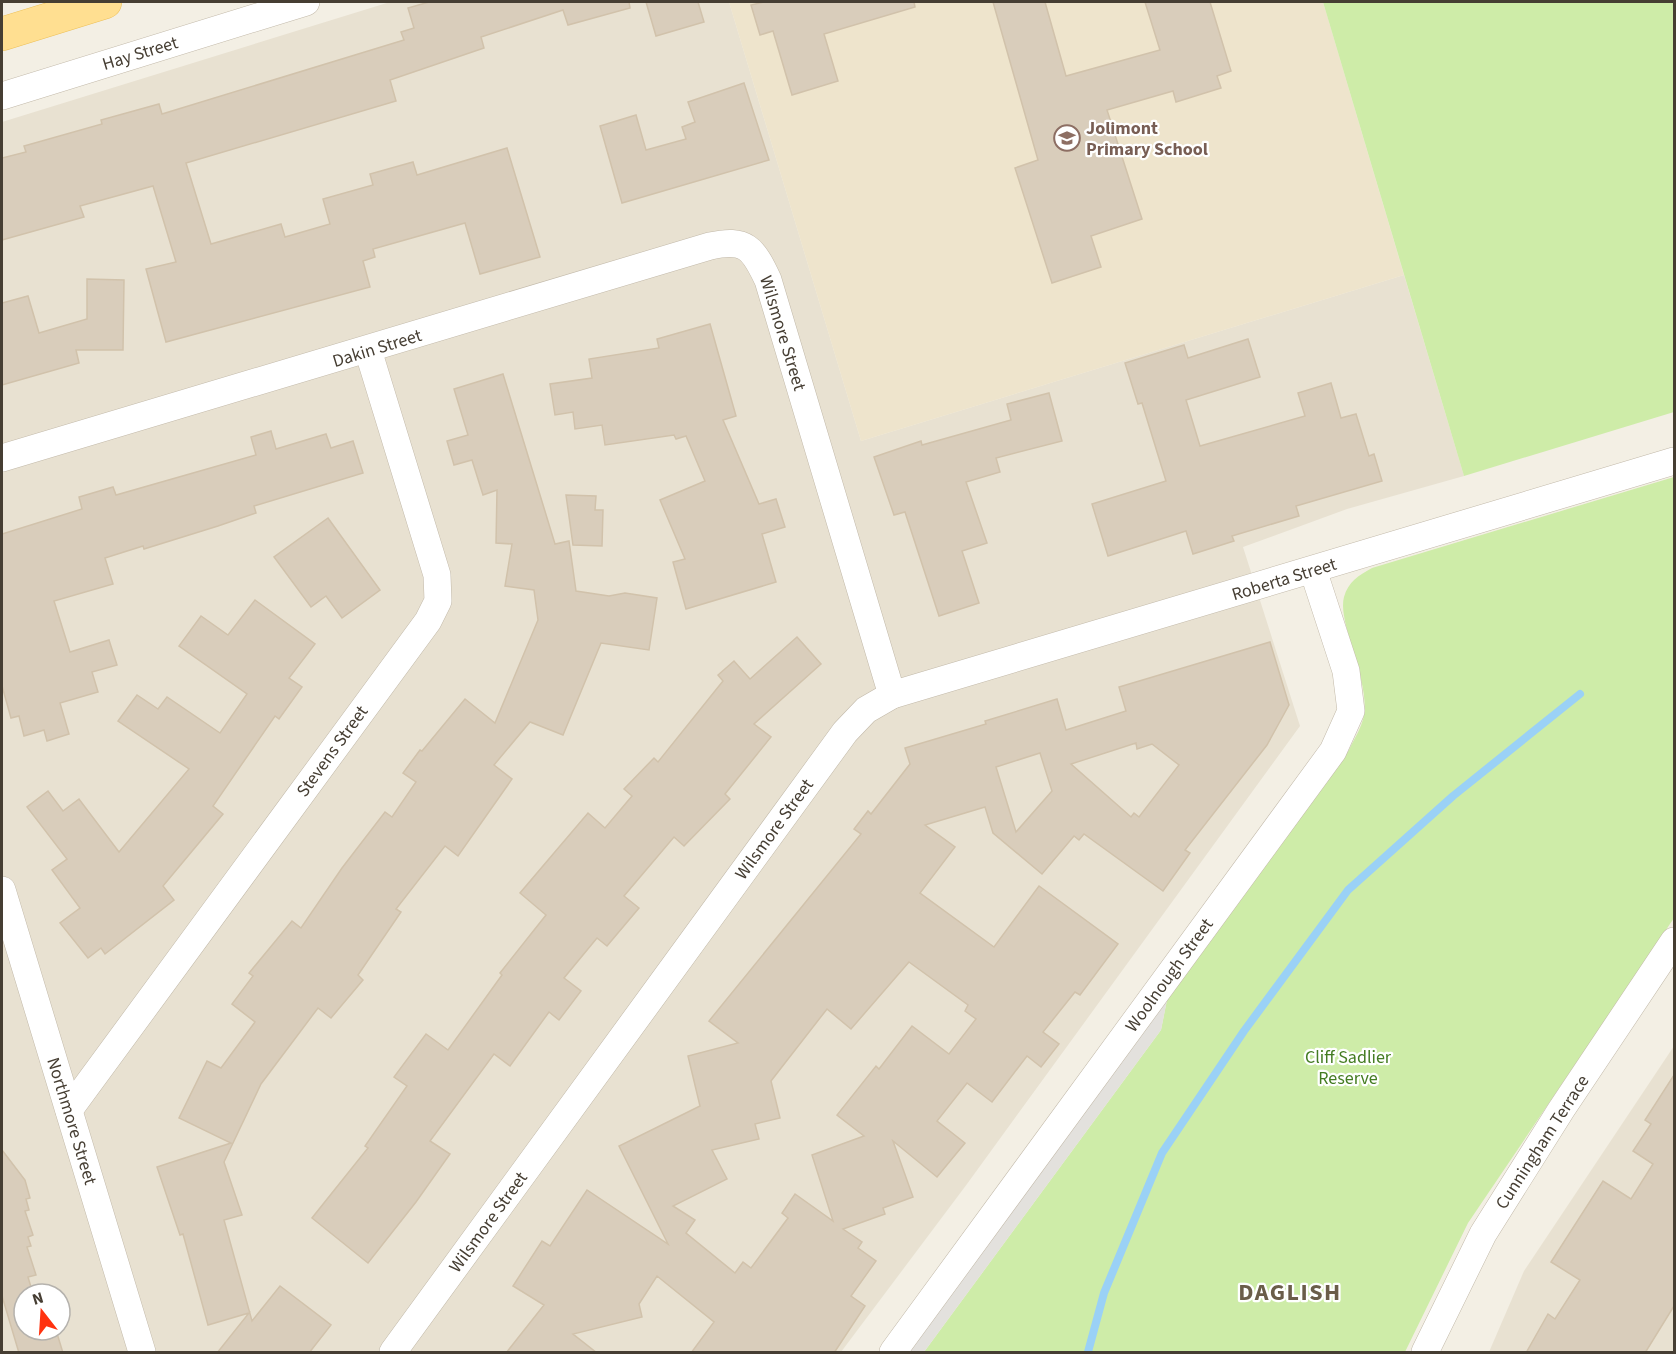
<svg xmlns="http://www.w3.org/2000/svg" width="1676" height="1354" font-family="'Source Sans 3',sans-serif">
<rect width="100%" height="100%" fill="#f3efe4"/>
<g fill="#e8e1d1" fill-rule="evenodd">
<path d="M390,2H729L861,441L1404,275L1464,476L1347,509L1243,547L1300,726L967,1184L841,1352H2V122ZM24,1294H60V1330H24Z"/>
<path d="M1674,1046V1352H1489L1524,1271Z"/>
</g>
<path fill="#eee4cc" d="M729,2H1323L1404,275L861,441Z"/>
<g fill="#ceeca8">
<path d="M1323,2H1674V412L1464,476Z"/>
<path d="M1674,477V918L1468,1223L1405,1352H924L1161,1030L1167,1000L1349,750C1354,739 1362,727 1364,715C1370,680 1337,622 1344,597C1348,582 1359,575 1372,568Z"/>
</g>
<path fill="#e3e1dd" d="M1167,1000L1161,1030L924,1352H908Z"/>
<g fill="none" stroke-linecap="round" stroke-linejoin="round">
<path stroke="#9ad1f6" stroke-width="8" d="M1088,1352L1104,1293L1162,1153L1244,1031L1348,890L1453,796L1580,694"/>
</g>
<g fill="#d9cdbb" stroke="#d1c2ab" stroke-width="1.5" fill-rule="evenodd">
<path d="M429,2H629L630,8L568,25L563,10L481,37L484,48L390,80L396,101L186,163L211,244L281,224L285,237L330,224L323,199L373,185L370,174L413,162L417,175L507,148L540,257L480,274L465,223L373,249L375,257L363,261L370,287L166,342L146,269L176,262L153,186L80,206L84,217L2,240V158L26,152L24,146L102,124L101,120L159,104L162,114L404,40L401,32L414,28L408,8Z"/>
<path d="M646,2H698L704,22L656,36Z"/>
<path d="M764,2H914L915,7L824,34L838,81L792,95L773,31L760,35L751,5Z"/>
<path d="M993,2H1045L1066,76L1160,50L1145,2H1210L1231,71L1217,76L1221,88L1176,102L1173,91L1107,110L1142,219L1091,236L1101,267L1052,283L1015,168L1038,160Z"/>
<path d="M744,83L769,160L622,203L600,126L636,115L646,150L686,139L682,127L695,122L688,102Z"/>
<path d="M87,279L124,280L123,350H76L79,363L2,385V303L28,296L39,333L87,319Z"/>
<path d="M710,324L736,416L723,420L759,504L776,499L785,527L762,534L776,582L686,609L673,562L685,559L660,500L705,481L686,436L676,439L674,435L605,445L602,425L575,429L573,412L555,415L550,384L592,378L589,359L659,348L657,339Z"/>
<path d="M1248,339L1260,377L1186,400L1200,446L1305,416L1298,393L1331,383L1341,418L1356,414L1369,456L1374,454L1382,481L1296,506L1299,516L1232,536L1234,541L1193,554L1186,531L1108,556L1092,504L1166,481L1142,403L1138,404L1125,363L1184,345L1188,358Z"/>
<path d="M503,374L555,544L569,541L576,591L609,596L625,593L657,598L649,650L601,643L563,735L530,722L494,765L512,779L458,856L445,846L396,909L401,912L358,975L363,980L331,1018L318,1008L261,1084L224,1162L242,1215L224,1220L252,1321L280,1286L331,1325L309,1353H217L249,1313L208,1325L183,1234L180,1235L157,1167L231,1143L179,1118L207,1061L221,1068L255,1022L232,1004L253,976L249,973L292,921L301,928L342,868L385,812L392,817L416,782L403,773L420,750L422,751L465,699L495,723L538,620L534,590L505,586L512,544L496,543L497,490L483,495L472,460L454,465L447,441L468,435L454,389Z"/>
<path d="M1049,393L1062,441L996,458L1000,472L966,482L987,543L962,551L979,603L939,616L905,512L894,515L874,457L921,441L922,445L1011,420L1007,404Z"/>
<path d="M271,431L276,449L326,434L331,448L353,441L363,473L254,506L256,513L218,526L144,549L143,546L105,558L113,584L54,601L70,652L109,640L117,665L92,672L98,692L60,703L69,734L47,741L44,730L24,736L19,716L11,718L2,686V534L82,509L79,497L113,487L116,495L256,455L251,437Z"/>
<path d="M566,495L596,496L595,510H603L602,546L573,545Z"/>
<path d="M328,518L380,590L342,618L326,596L311,607L274,557Z"/>
<path d="M255,600L315,644L289,678L302,687L279,719L275,716L213,806L223,814L163,886L174,900L105,954L101,948L88,958L60,923L80,908L52,870L67,859L27,807L48,791L63,811L79,799L119,852L189,769L118,721L137,695L158,709L167,697L220,733L247,694L179,646L201,616L228,635Z"/>
<path d="M797,637L821,664L754,724L771,737L725,794L730,799L684,846L674,837L624,896L639,908L607,946L597,938L564,978L581,991L559,1020L549,1012L510,1066L494,1054L430,1141L450,1154L416,1202L368,1263L312,1218L368,1148L365,1146L407,1086L394,1077L426,1034L448,1050L502,975L500,973L546,915L520,893L588,813L605,828L632,796L624,789L654,758L658,762L723,681L718,675L734,661L750,679Z"/>
<path d="M1270,642L1289,705L1267,745L1185,850L1190,853L1163,891L1084,834L1079,840L1074,836L1042,874L993,833L985,807L925,825L955,847L920,893L994,947L1039,886L1118,944L1080,995L1075,992L1043,1032L1059,1044L1041,1067L1027,1056L992,1102L967,1083L937,1121L965,1143L937,1177L893,1141L913,1197L883,1208L885,1214L843,1229L862,1242L858,1248L876,1261L851,1296L865,1306L834,1353H691L714,1322L657,1276L639,1304L642,1317L573,1334L597,1353H506L544,1305L513,1286L542,1241L550,1246L587,1190L668,1244L619,1146L700,1106L688,1056L738,1043L709,1021L861,834L854,829L868,811L871,814L910,764L905,748L986,724L985,721L1057,699L1066,730L1126,711L1119,687ZM1136,743L1137,749L1152,744L1179,765L1139,817L1134,813L1131,817L1071,764ZM1040,753L1052,791L1016,832L996,767ZM909,962L968,1005L965,1011L976,1019L949,1054L912,1026L879,1069L876,1066L837,1115L864,1136L812,1155L833,1221L795,1194L782,1213L788,1218L751,1268L743,1262L735,1273L686,1233L695,1220L673,1206L727,1179L712,1150L759,1139L755,1124L780,1118L771,1081L827,1009L851,1029Z"/>
<path d="M1674,1075V1306L1645,1353H1526L1548,1314L1555,1319L1580,1280L1551,1262L1603,1181L1631,1199L1653,1164L1633,1151L1651,1124L1645,1120Z"/>
<path d="M2,1150L25,1180L30,1198L26,1199L29,1210L25,1211L33,1235L28,1237L31,1246L27,1247L36,1275L28,1277L33,1294H24V1330H56L63,1353H19L2,1296Z"/>
</g>
<g fill="none" stroke-linecap="round" stroke-linejoin="round">
<g stroke="#c2b9a9" stroke-width="28">
<g id="minor">
<path d="M2,96L306,2"/>
<path d="M2,458L710,246C746,238 753,248 768,280L892,695"/>
<path d="M2,890L142,1352"/>
<path d="M69,1110L428,621L438,601L437,575L368,350"/>
<path d="M393,1352L845,732L866,710L892,695L1674,461"/>
<path d="M893,1352L1333,751L1351,711L1346,671L1313,570"/>
<path d="M1425,1352L1483,1234L1561,1110L1674,941"/>
</g>
</g>
<g stroke="#edc058" stroke-width="34">
<path id="primary" d="M2,34L105,2"/>
</g>
<use href="#minor" stroke="#fff" stroke-width="27"/>
<use href="#primary" stroke="#ffdf91" stroke-width="33"/>
</g>
<defs>
<g id="school-ring" transform="scale(1.35)"><circle r="9.5" fill="#fff" stroke="#8d6e63" stroke-width="1.5"/><path d="M0-5L7-2L0 1L-7-2ZM-4 1L0 2.5L4 1V4Q0 6-4 4Z" fill="#8d6e63"/></g>
</defs>
<g fill-rule="evenodd">
<use href="#school-ring" x="1067" y="138"/>
</g>
<g text-anchor="middle" stroke-width="4.5" stroke-linejoin="round" paint-order="stroke">
<g font-size="18" fill="#463e33" stroke="#fff">
<text transform="translate(140 53) rotate(-17)" y="6">Hay Street</text>
<text transform="translate(783 333) rotate(73)" y="6">Wilsmore Street</text>
<text transform="translate(377 348) rotate(-17)" y="6">Dakin Street</text>
<text transform="translate(1284 579) rotate(-17)" y="6">Roberta Street</text>
<text transform="translate(332 751) rotate(-54)" y="6">Stevens Street</text>
<text transform="translate(774 829) rotate(-54)" y="6">Wilsmore Street</text>
<text transform="translate(1169 975) rotate(-54)" y="6">Woolnough Street</text>
<text transform="translate(72 1121) rotate(73)" y="6">Northmore Street</text>
<text transform="translate(1542 1142) rotate(-57)" y="6">Cunningham Terrace</text>
<text transform="translate(488 1222) rotate(-54)" y="6">Wilsmore Street</text>
</g>
<g font-size="18" font-weight="bold" fill="#785e54" stroke="#fff" text-anchor="start">
<text x="1086" y="134">Jolimont<tspan x="1086" dy="21">Primary School</tspan></text>
</g>
<g font-size="18" fill="#447c22" stroke="#fff">
<text x="1348" y="1063">Cliff Sadlier<tspan x="1348" dy="21">Reserve</tspan></text>
</g>
<g font-size="24" font-weight="bold" letter-spacing="1.5" fill="#6a5d49" stroke="#fff">
<text x="1290" y="1300">DAGLISH</text>
</g>
</g>
<rect width="1676" height="1354" fill="none" stroke="#463e33" stroke-width="6"/>
<g transform="translate(42 1312) rotate(343)"><circle r="28" fill="#ffffff" stroke="#b5b2ad" stroke-width="1.5"/>
<path d="M0-4.5L10 22L0 15L-10 22Z" fill="#ff320f"/>
<text y="-9" font-size="16" font-weight="bold" text-anchor="middle" fill="#463e33">N</text>
</g>
</svg>
